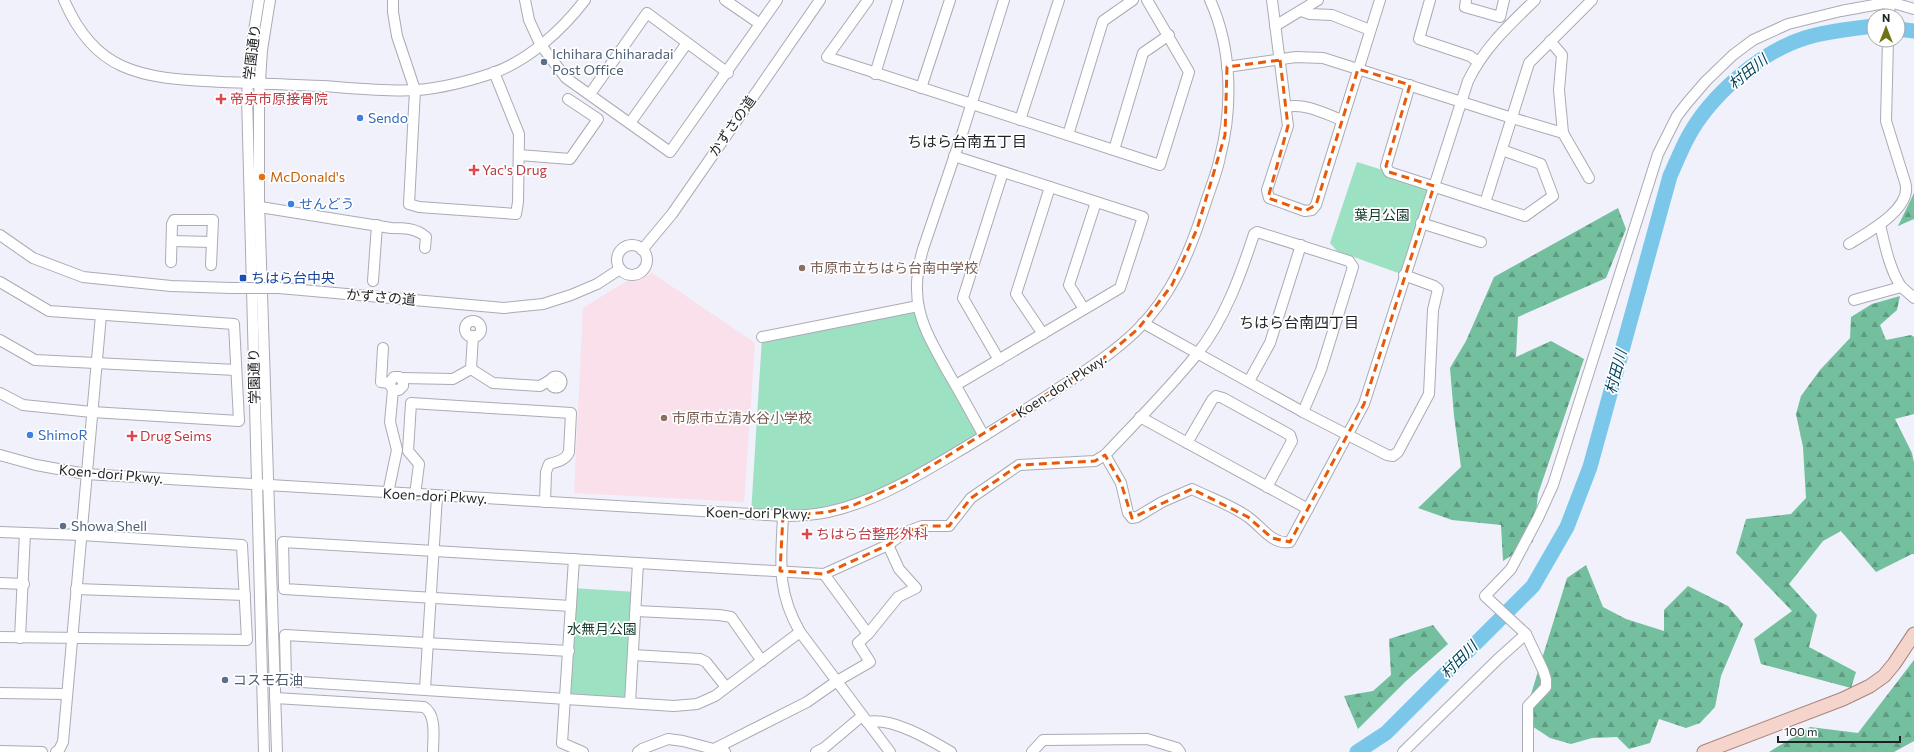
<svg xmlns="http://www.w3.org/2000/svg" width="1914" height="752" font-family="Commissioner,'Noto Sans JP',sans-serif">
<defs>
<pattern id="forest-firs" width="22" height="20" patternUnits="userSpaceOnUse"><rect width="22" height="20" fill="#73bf9e"/><path d="M5 1l3.5 6h-7zM16 11l3.5 6h-7z" fill="#5e9b80"/></pattern>
</defs>
<rect width="100%" height="100%" fill="#f0f1fa"/>
<path fill="#f9e0eb" d="M652,273L755,343L744,502L574,493L583,308L630,279L643,277Z"/>
<g fill="url(#forest-firs)">
<path d="M1914,193V219L1898,226Z"/>
<path d="M1618,208L1626,229L1606,278L1518,317L1516,357L1551,341L1584,359L1538,494L1533,542L1503,561L1501,525L1452,520L1418,508L1461,467L1454,416L1450,368L1466,341L1494,277Z"/>
<path d="M1900,296L1897,310L1880,325L1886,340L1911,335L1914,337V414L1895,419L1912,453L1914,463V554H1912L1876,572L1841,531L1823,541L1789,584L1817,615L1809,647L1856,672L1851,688L1761,664L1754,639L1792,611L1736,553L1746,519L1791,514L1806,498L1803,447L1796,414L1801,396L1820,370L1850,338L1851,317L1872,304Z"/>
<path d="M1586,565L1603,607L1626,619L1664,631V610L1688,586L1728,606L1743,624L1721,676L1715,707L1700,723L1686,728L1659,719L1650,743L1629,749L1617,737L1592,738L1571,744L1550,738L1523,720L1567,578Z"/>
<path d="M1433,625L1448,644L1406,681L1358,729L1344,696L1373,691L1391,675L1389,639Z"/>
<path d="M1914,660V741L1894,752H1769L1810,727L1858,733Z"/>
</g>
<g fill="#9de1c3">
<path d="M1357,162L1434,186L1404,275L1337,251L1330,243Z"/>
<path d="M918,306L984,436L912,478L828,512L751,514L762,337Z"/>
<path d="M572,588L637,592L630,703L566,699Z"/>
</g>
<g fill="none" stroke-linecap="round" stroke-linejoin="round">
<g stroke="#7bc7e9" stroke-width="15">
<path d="M1898,29L1914,31"/>
<path d="M1357,752L1386,733L1533,586L1567,527L1590,467L1670,176C1676,163 1681,150 1688,137C1710,96 1760,52 1805,38C1827,31 1850,29 1874,26"/>
</g>
<g stroke="#aaabb4" stroke-width="12">
<g id="minor">
<path d="M64,0C76,28 93,53 122,66C153,80 190,80 223,82C256,83 290,85 323,86C352,88 388,92 417,90C443,88 469,81 493,73C529,60 562,30 585,0"/>
<path d="M259,0L251,49L247,96L264,752"/>
<path d="M270,0L262,50L259,97V202L277,752"/>
<path d="M393,0V12L397,36L415,90L409,204L419,207L516,214L518,202L519,134L494,72"/>
<path d="M525,0L529,20L540,44L566,78L670,152L777,0"/>
<path d="M725,0L760,24"/>
<path d="M868,0L827,57L1160,165L1189,72L1147,0"/>
<path d="M1272,0L1288,126L1267,190L1269,198L1305,211L1312,210L1316,205L1380,0"/>
<path d="M1430,0L1419,39L1470,56L1478,62"/>
<path d="M1466,0L1465,7L1500,17L1504,0"/>
<path d="M1301,11L1310,14L1332,15L1370,30"/>
<path d="M1889,16L1890,0"/>
<path d="M1275,26L1318,0"/>
<path d="M1550,41L1562,55L1559,90L1563,133L1589,178"/>
<path d="M1227,67L1296,57L1323,58L1512,118L1563,133"/>
<path d="M875,74L898,0"/>
<path d="M1410,85L1386,166L1389,172L1525,216L1553,196L1541,164L1502,150"/>
<path d="M921,88L950,0"/>
<path d="M590,94L647,13L728,73"/>
<path d="M1286,107C1306,103 1323,113 1342,120"/>
<path d="M1020,120L1059,0"/>
<path d="M630,123L687,43"/>
<path d="M1068,135L1103,21L1133,0"/>
<path d="M1114,150L1143,53L1169,35"/>
<path d="M519,155L570,159L598,119L568,99"/>
<path d="M954,156L1143,217L1120,288L956,385"/>
<path d="M1485,203L1529,63L1592,0"/>
<path d="M260,207L391,228C404,228 416,228 426,237L425,248"/>
<path d="M1421,223L1481,242"/>
<path d="M1880,225C1885,245 1889,267 1900,285C1903,289 1910,294 1914,298"/>
<path d="M0,235L33,258L83,277L171,286L231,288"/>
<path d="M172,241L212,242"/>
<path d="M1849,244C1867,233 1914,208 1905,182L1886,121L1888,40"/>
<circle cx="632" cy="260" r="15"/>
<path d="M642,250L672,214L820,0"/>
<path d="M171,262L172,224L174,220H213L211,265"/>
<path d="M373,281L377,225"/>
<path d="M0,282L49,311L234,324L239,421L92,412L23,405L0,393"/>
<path d="M279,288L504,308L543,304L571,295L597,284L620,269"/>
<path d="M1854,300L1901,287"/>
<path d="M1084,309L1069,285L1096,202"/>
<circle cx="473" cy="329" r="8"/>
<path d="M1143,323L1303,412L1387,455L1393,456L1398,452L1429,394L1433,310L1438,289L1434,286L1404,275"/>
<path d="M1043,334L1016,294L1050,187"/>
<path d="M762,337L918,306"/>
<path d="M0,340L35,360L236,370"/>
<path d="M383,348L381,382L389,383"/>
<path d="M999,360L963,298L1003,172"/>
<path d="M471,369L473,336"/>
<circle cx="556" cy="382" r="5.5"/>
<path d="M401,378L453,379L471,369L493,383L540,386L552,379"/>
<path d="M1249,381L1270,343L1301,245"/>
<path d="M1140,417L1308,509"/>
<path d="M984,436C972,415 961,394 949,374C924,329 907,303 923,249L963,131L1004,0"/>
<path d="M1187,443L1212,400L1216,396L1223,398L1290,435L1292,441L1267,487"/>
<path d="M0,455L36,465L86,474L783,516C798,516 813,515 828,512C879,501 925,471 969,445C997,428 1023,411 1050,394C1080,374 1110,356 1136,331C1172,296 1190,252 1205,205C1210,189 1217,173 1220,157C1233,107 1232,48 1210,0"/>
<path d="M1105,455L1121,483L1128,513L1132,518L1137,517L1162,502L1192,489C1210,498 1232,505 1248,517C1261,526 1272,545 1290,542L1364,404L1468,81C1484,48 1509,25 1535,0"/>
<path d="M388,493L397,450L390,422L393,390L389,383L394,377H399L403,381V386L399,390H393"/>
<path d="M415,495L419,464L408,451L411,403L571,413L569,452C566,460 557,462 549,464L546,472L545,502"/>
<path d="M783,516C781,562 776,590 800,632L890,752"/>
<path d="M0,532L81,535L242,545L247,640L0,637"/>
<path d="M574,559L562,743L583,752"/>
<path d="M824,574L868,634"/>
<path d="M0,583L24,584"/>
<path d="M76,589L245,595"/>
<path d="M571,606L284,589L283,542L824,574L888,545L904,533L922,526H949L971,498L1019,465L1095,461L1105,455C1136,422 1169,389 1197,354C1224,321 1241,274 1254,234L1257,232L1349,261L1353,267L1321,370L1303,412"/>
<path d="M636,611L719,615L731,617L762,661"/>
<path d="M20,638L25,533"/>
<path d="M569,651L285,635L286,681L674,706L697,704L715,696L800,632"/>
<path d="M633,655L700,659L706,662L726,687"/>
<path d="M425,689L437,496"/>
<path d="M0,693L67,694"/>
<path d="M275,698L424,707C437,715 433,738 433,752"/>
<path d="M630,703L638,563"/>
<path d="M867,722C892,717 929,739 951,752"/>
<path d="M714,749L807,702L837,681L870,662L858,643L868,634L898,597L916,588L899,569L888,545"/>
<path d="M0,751L42,752"/>
<path d="M56,752L59,750L63,742L101,315"/>
<path d="M638,752L642,749L668,739L683,741L725,752"/>
<path d="M816,752L824,748L862,716"/>
<path d="M1032,752L1043,740L1147,739L1177,748L1180,752"/>
<path d="M1403,752L1498,659L1526,634"/>
<path d="M1528,752V706L1546,687V679L1543,670L1526,634L1485,596L1511,569L1538,518L1553,485L1658,154L1677,116L1687,103L1706,81L1733,55L1753,40L1788,24L1841,11L1890,2L1914,9"/>
</g>
</g>
<g stroke="#a6837a" stroke-width="15">
<path id="major" d="M1704,752L1843,699L1870,686L1884,676L1894,664L1914,634"/>
</g>
<use href="#minor" stroke="#fff" stroke-width="10"/>
<use href="#major" stroke="#f5d4cb" stroke-width="13"/>
<g stroke="#aaabb4" stroke-width="12" stroke-linecap="butt">
<path id="minor-bridge" d="M231,288H279"/>
</g>
<use href="#minor-bridge" stroke="#fff" stroke-width="10"/>
</g>
<path fill="none" stroke="#e8590c" stroke-width="3" stroke-dasharray="8 5" stroke-linejoin="round" d="M1280,60L1288,126L1268,198L1305,211L1316,205L1358,69L1410,85L1386,166L1389,172L1434,186L1364,404L1290,542L1272,538L1248,517L1192,489L1132,518L1121,483L1105,455L1095,461L1019,465L971,498L949,526H922L904,533L888,545L824,574L780,571L783,516L828,512L854,505L912,478L1100,361L1138,329L1172,285L1197,229L1225,135L1227,67Z"/>
<g fill="#5c6f8a" stroke="#fff" stroke-width="1.5">
<circle cx="544" cy="62" r="4"/>
<circle cx="63" cy="526" r="4"/>
<circle cx="225" cy="680" r="4"/>
</g>
<g fill="#e0444e" stroke="#fff" stroke-width="1.5">
<path d="M219 93h4v4h4v4h-4v4h-4v-4h-4v-4h4z"/>
<path d="M472 164h4v4h4v4h-4v4h-4v-4h-4v-4h4z"/>
<path d="M130 430h4v4h4v4h-4v4h-4v-4h-4v-4h4z"/>
<path d="M805 528h4v4h4v4h-4v4h-4v-4h-4v-4h4z"/>
</g>
<g fill="#3f7fe0" stroke="#fff" stroke-width="1.5">
<circle cx="360" cy="118" r="4"/>
<circle cx="291" cy="204" r="4"/>
<circle cx="30" cy="435" r="4"/>
</g>
<circle fill="#e8710a" stroke="#fff" stroke-width="1.5" cx="262" cy="177" r="4"/>
<g fill="#8d6e63" stroke="#fff" stroke-width="1.5">
<circle cx="802" cy="268" r="4"/>
<circle cx="664" cy="418" r="4"/>
</g>
<rect fill="#1a4fb4" stroke="#fff" stroke-width="1.5" x="239" y="274" width="8" height="8" rx="2"/>
<g text-anchor="middle" stroke-width="3.5" stroke-linejoin="round" paint-order="stroke">
<g font-size="14" fill="#1f2023" stroke="#fff">
<text transform="translate(252 52) rotate(-83)" y="5">学園通り</text>
<text transform="translate(732 126) rotate(-55)" y="5">かずさの道</text>
<text transform="translate(381 297) rotate(5)" y="5">かずさの道</text>
<text transform="translate(254 376) rotate(-91)" y="5">学園通り</text>
<text transform="translate(1061 386) rotate(-33)" y="5">Koen-dori Pkwy.</text>
<text transform="translate(111 474) rotate(5)" y="5">Koen-dori Pkwy.</text>
<text transform="translate(435 496) rotate(3)" y="5">Koen-dori Pkwy.</text>
<text transform="translate(758 513) rotate(1)" y="5">Koen-dori Pkwy.</text>
</g>
<g font-size="14" fill="#4e5e75" stroke="#fff" text-anchor="start">
<text x="552" y="59">Ichihara Chiharadai<tspan x="552" dy="16">Post Office</tspan></text>
<text x="71" y="531">Showa Shell</text>
<text x="233" y="685">コスモ石油</text>
</g>
<g font-size="14" fill="#be3a42" stroke="#fff" text-anchor="start">
<text x="230" y="104">帝京市原接骨院</text>
<text x="482" y="175">Yac's Drug</text>
<text x="140" y="441">Drug Seims</text>
<text x="816" y="539">ちはら台整形外科</text>
</g>
<g font-size="14" fill="#366cbe" stroke="#fff" text-anchor="start">
<text x="368" y="123">Sendo</text>
<text x="299" y="209">せんどう</text>
<text x="38" y="440">ShimoR</text>
</g>
<g font-size="14" fill="#c56008" stroke="#fff" text-anchor="start">
<text x="270" y="182">McDonald's</text>
</g>
<g font-size="14" fill="#143729" stroke="#fff">
<text x="1382" y="220">葉月公園</text>
<text x="602" y="634">水無月公園</text>
</g>
<g font-size="14" fill="#785e54" stroke="#fff" text-anchor="start">
<text x="810" y="273">市原市立ちはら台南中学校</text>
<text x="672" y="423">市原市立清水谷小学校</text>
</g>
<g font-size="14" fill="#164399" stroke="#fff" text-anchor="start">
<text x="251" y="283">ちはら台中央</text>
</g>
<g font-size="15" font-style="italic" fill="#00455c" stroke="#fff">
<text transform="translate(1748 72) rotate(-39)" y="5">村田川</text>
<text transform="translate(1616 372) rotate(-75)" y="5">村田川</text>
<text transform="translate(1459 660) rotate(-45)" y="5">村田川</text>
</g>
<g font-size="15" fill="#1f2023" stroke="#fff">
<text x="967" y="147">ちはら台南五丁目</text>
<text x="1299" y="328">ちはら台南四丁目</text>
</g>
</g>
<g transform="translate(1886 28)"><circle r="19" fill="#ffffff" stroke="#a5a6a7"/>
<path d="M0-3L7 15L0 10L-7 15Z" fill="#717115"/>
<text y="-6" font-size="11" font-weight="bold" text-anchor="middle" fill="#1f2023">N</text>
</g>
<path d="M1778 736v6h122v-6" fill="none" stroke="#1f2023" stroke-width="2"/>
<text x="1784" y="736" font-size="12" fill="#1f2023" stroke="#ffffff" stroke-width="3" paint-order="stroke">100 m</text>
</svg>
